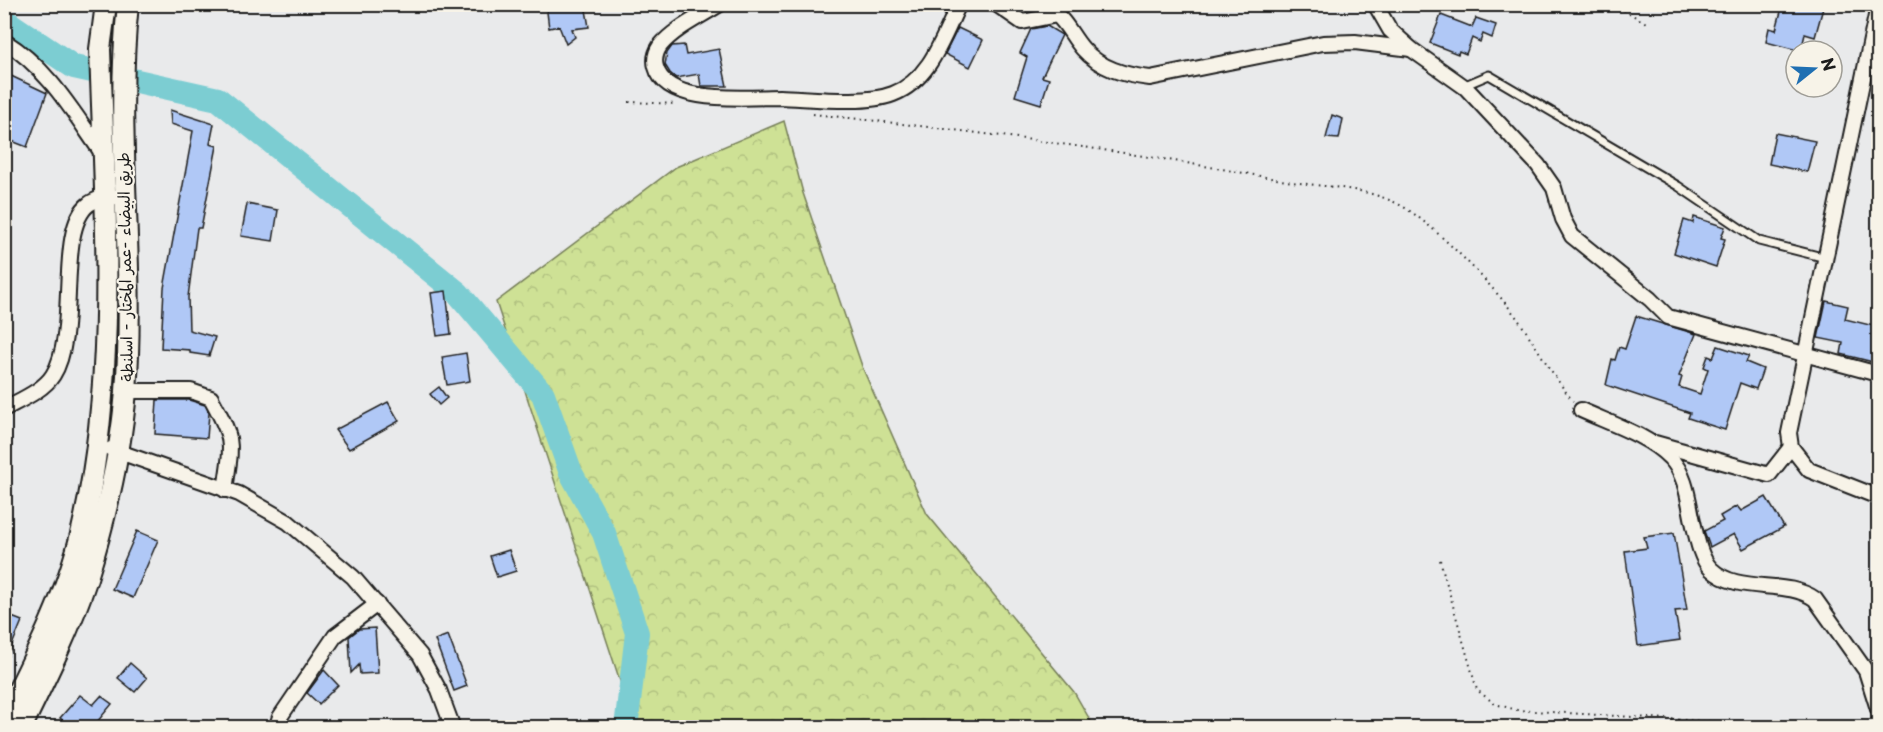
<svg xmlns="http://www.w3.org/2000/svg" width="1883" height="732" font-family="'Playpen Sans','Playpen Sans Arabic',sans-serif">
<defs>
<pattern id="forest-crowns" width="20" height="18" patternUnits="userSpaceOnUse" patternTransform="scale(1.5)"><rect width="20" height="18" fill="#cee195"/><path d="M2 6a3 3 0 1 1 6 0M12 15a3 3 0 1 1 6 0" fill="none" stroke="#b0c080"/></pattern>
</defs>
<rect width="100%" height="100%" fill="#e9eaeb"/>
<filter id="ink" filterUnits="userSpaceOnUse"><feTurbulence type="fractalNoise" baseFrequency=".0167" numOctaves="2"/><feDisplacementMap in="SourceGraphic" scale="12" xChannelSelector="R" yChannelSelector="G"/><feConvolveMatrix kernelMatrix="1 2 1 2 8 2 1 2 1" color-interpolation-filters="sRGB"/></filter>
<g filter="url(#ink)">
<path fill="url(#forest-crowns)" stroke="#757e58" stroke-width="1.5" d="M784,121L803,193L863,369L927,514L1074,692L1094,727H635L496,302L676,167Z"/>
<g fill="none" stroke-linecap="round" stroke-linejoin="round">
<path stroke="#7ccdd2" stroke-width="24" d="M4,20L74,67L218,99L458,293L543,394L571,473L604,533L637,633L626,728"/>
</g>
<g fill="#b0c8f6" stroke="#1c1c1c" stroke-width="1.5">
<path d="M546,4H585L589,27L572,29L575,37L566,44L559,26L549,28Z"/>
<path d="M1783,4H1812L1823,8L1815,37L1805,34L1801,51L1766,42L1769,28L1776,30Z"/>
<path d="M1441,15L1472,27L1476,18L1496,25L1492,38L1483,34L1480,42L1472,38L1466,54L1459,51L1458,54L1430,43Z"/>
<path d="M1047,26L1062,35L1042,77L1049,79L1041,104L1015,96L1027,57L1020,53L1031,29Z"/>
<path d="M958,28L983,40L970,67L945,54Z"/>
<path d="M684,45L686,55L719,49L727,86H701L699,74L676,78L670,73L665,65L667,53L672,46Z"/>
<path d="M9,75L47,93L27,147L4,138V83Z"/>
<path d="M170,110L214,124L210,144L217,146L201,228H197L188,297L189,330L215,337L209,356L190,353V350L161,348L164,288L193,131L171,124Z"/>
<path d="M1332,115L1343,119L1339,139L1326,138Z"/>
<path d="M1775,133L1815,141L1807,172L1769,164Z"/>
<path d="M247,204L278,210L273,241L241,236Z"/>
<path d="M1694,217L1725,227L1721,238L1725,239L1716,267L1674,253L1684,220L1693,223Z"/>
<path d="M446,291L451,334L437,336L431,293Z"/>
<path d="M1826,301L1848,306L1845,319L1878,327L1873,362L1841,354L1843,343L1818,338Z"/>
<path d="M1636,316L1696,334L1679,376L1682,377L1679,387L1700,394L1708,369L1704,367L1708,356L1713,358L1718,346L1749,356L1746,362L1763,369L1756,389L1740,383L1725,430L1688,418L1690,413L1606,385L1612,359L1615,360L1619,347L1625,349Z"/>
<path d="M466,353L470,381L447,385L442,357Z"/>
<path d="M439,387L447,398L439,405L430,394Z"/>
<path d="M157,400H189L205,405L209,413L207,438L155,434Z"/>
<path d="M388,402L399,421L349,449L335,430Z"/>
<path d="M1766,497L1784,527L1743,549L1734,534L1710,547L1704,531L1723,521L1720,516L1737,506L1741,511Z"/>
<path d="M137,531L158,540L133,598L112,589Z"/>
<path d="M1674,533L1687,610L1675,611L1680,640L1638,646L1625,551L1647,548L1644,537Z"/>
<path d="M509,550L516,571L497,577L490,556Z"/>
<path d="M4,614L22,621L5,662H4Z"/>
<path d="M375,628L378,673L360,674L359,665L351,673L349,637L359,629Z"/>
<path d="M448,635L467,686L454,691L435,640Z"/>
<path d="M130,663L147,678L135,692L118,678Z"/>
<path d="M324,670L338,685L319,704L307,693Z"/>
<path d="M80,695L93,705L101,696L112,704L92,728H71L60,718Z"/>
</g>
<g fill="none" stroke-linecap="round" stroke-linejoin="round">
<g stroke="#1c1c1c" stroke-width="11">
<path id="lane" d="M1463,86L1489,75L1678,186L1759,241L1826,258"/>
</g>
<g stroke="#1c1c1c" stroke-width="18">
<g id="street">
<path d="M720,4C700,17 675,28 660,46C656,52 654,60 656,67C666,106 747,97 780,97C811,98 865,105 893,94C930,80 943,37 959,4"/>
<path d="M996,4L1022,22L1057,15C1068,25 1073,38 1083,49C1101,69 1124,75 1150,78L1323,43L1355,42L1411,49"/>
<path d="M1375,4L1390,30L1411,49L1466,88L1538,165L1554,188L1563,219L1572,236L1650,299L1668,317L1878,374"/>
<path d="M1878,6L1789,433L1791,447L1809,470L1878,497"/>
<path d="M4,41C48,68 73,112 102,153"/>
<path d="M126,391H191L211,398C235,442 232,441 225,490"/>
<path d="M4,409C20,400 43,391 53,375C80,332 55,230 89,204C100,196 111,197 124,197"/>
<path d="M1581,410C1609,423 1648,435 1670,458C1685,473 1688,497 1692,517C1696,533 1699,557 1711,569C1738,595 1785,578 1815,599L1866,671L1878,709"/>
<path d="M1655,443L1769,475L1791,447"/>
<path d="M111,449L239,494L288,522L353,577L420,655L439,690L453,728"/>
<path d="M276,728L280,717L335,636L377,604"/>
</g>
</g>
<g stroke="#1c1c1c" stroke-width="24">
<g id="secondary">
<path d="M4,719C34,659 67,595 82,530C118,377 105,206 100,49L106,4"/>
<path d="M21,728C45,679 70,629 87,578C105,520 121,451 126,391C136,262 114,133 128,4"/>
</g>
</g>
<g stroke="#1c1c1c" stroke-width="2" stroke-dasharray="1.5 4.5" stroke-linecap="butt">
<path d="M1613,4L1648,24"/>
<path d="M629,102L676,104"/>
<path d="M813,114C970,131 1126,150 1281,180C1321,188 1362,185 1400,205C1432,222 1495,288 1517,318C1536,345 1552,375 1573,401"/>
<path d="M1440,560L1477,690L1495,704L1517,710L1816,728"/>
</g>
<use href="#lane" stroke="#f7f3e8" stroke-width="7"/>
<use href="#street" stroke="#f7f3e8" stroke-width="14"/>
<use href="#secondary" stroke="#f7f3e8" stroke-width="20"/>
</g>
</g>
<g text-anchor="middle" stroke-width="4.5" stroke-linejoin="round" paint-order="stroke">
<g font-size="16" fill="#1c1c1c" stroke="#f7f3e8">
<text transform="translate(125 267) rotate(-91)" y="6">طريق البيضاء -عمر المختار - اسلنطة</text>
</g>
</g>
<rect width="1883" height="732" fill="none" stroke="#f7f3e8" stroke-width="24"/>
<rect x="12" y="12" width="1859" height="708" fill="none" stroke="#1c1c1c" stroke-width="2" filter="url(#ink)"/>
<g transform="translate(1814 69) rotate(72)"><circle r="28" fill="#f7f3e8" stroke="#9f9d96" stroke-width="1.5"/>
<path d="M0-4.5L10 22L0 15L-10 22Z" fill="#1f6fb2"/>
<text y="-9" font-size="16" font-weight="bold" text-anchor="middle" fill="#1c1c1c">N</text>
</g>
</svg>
